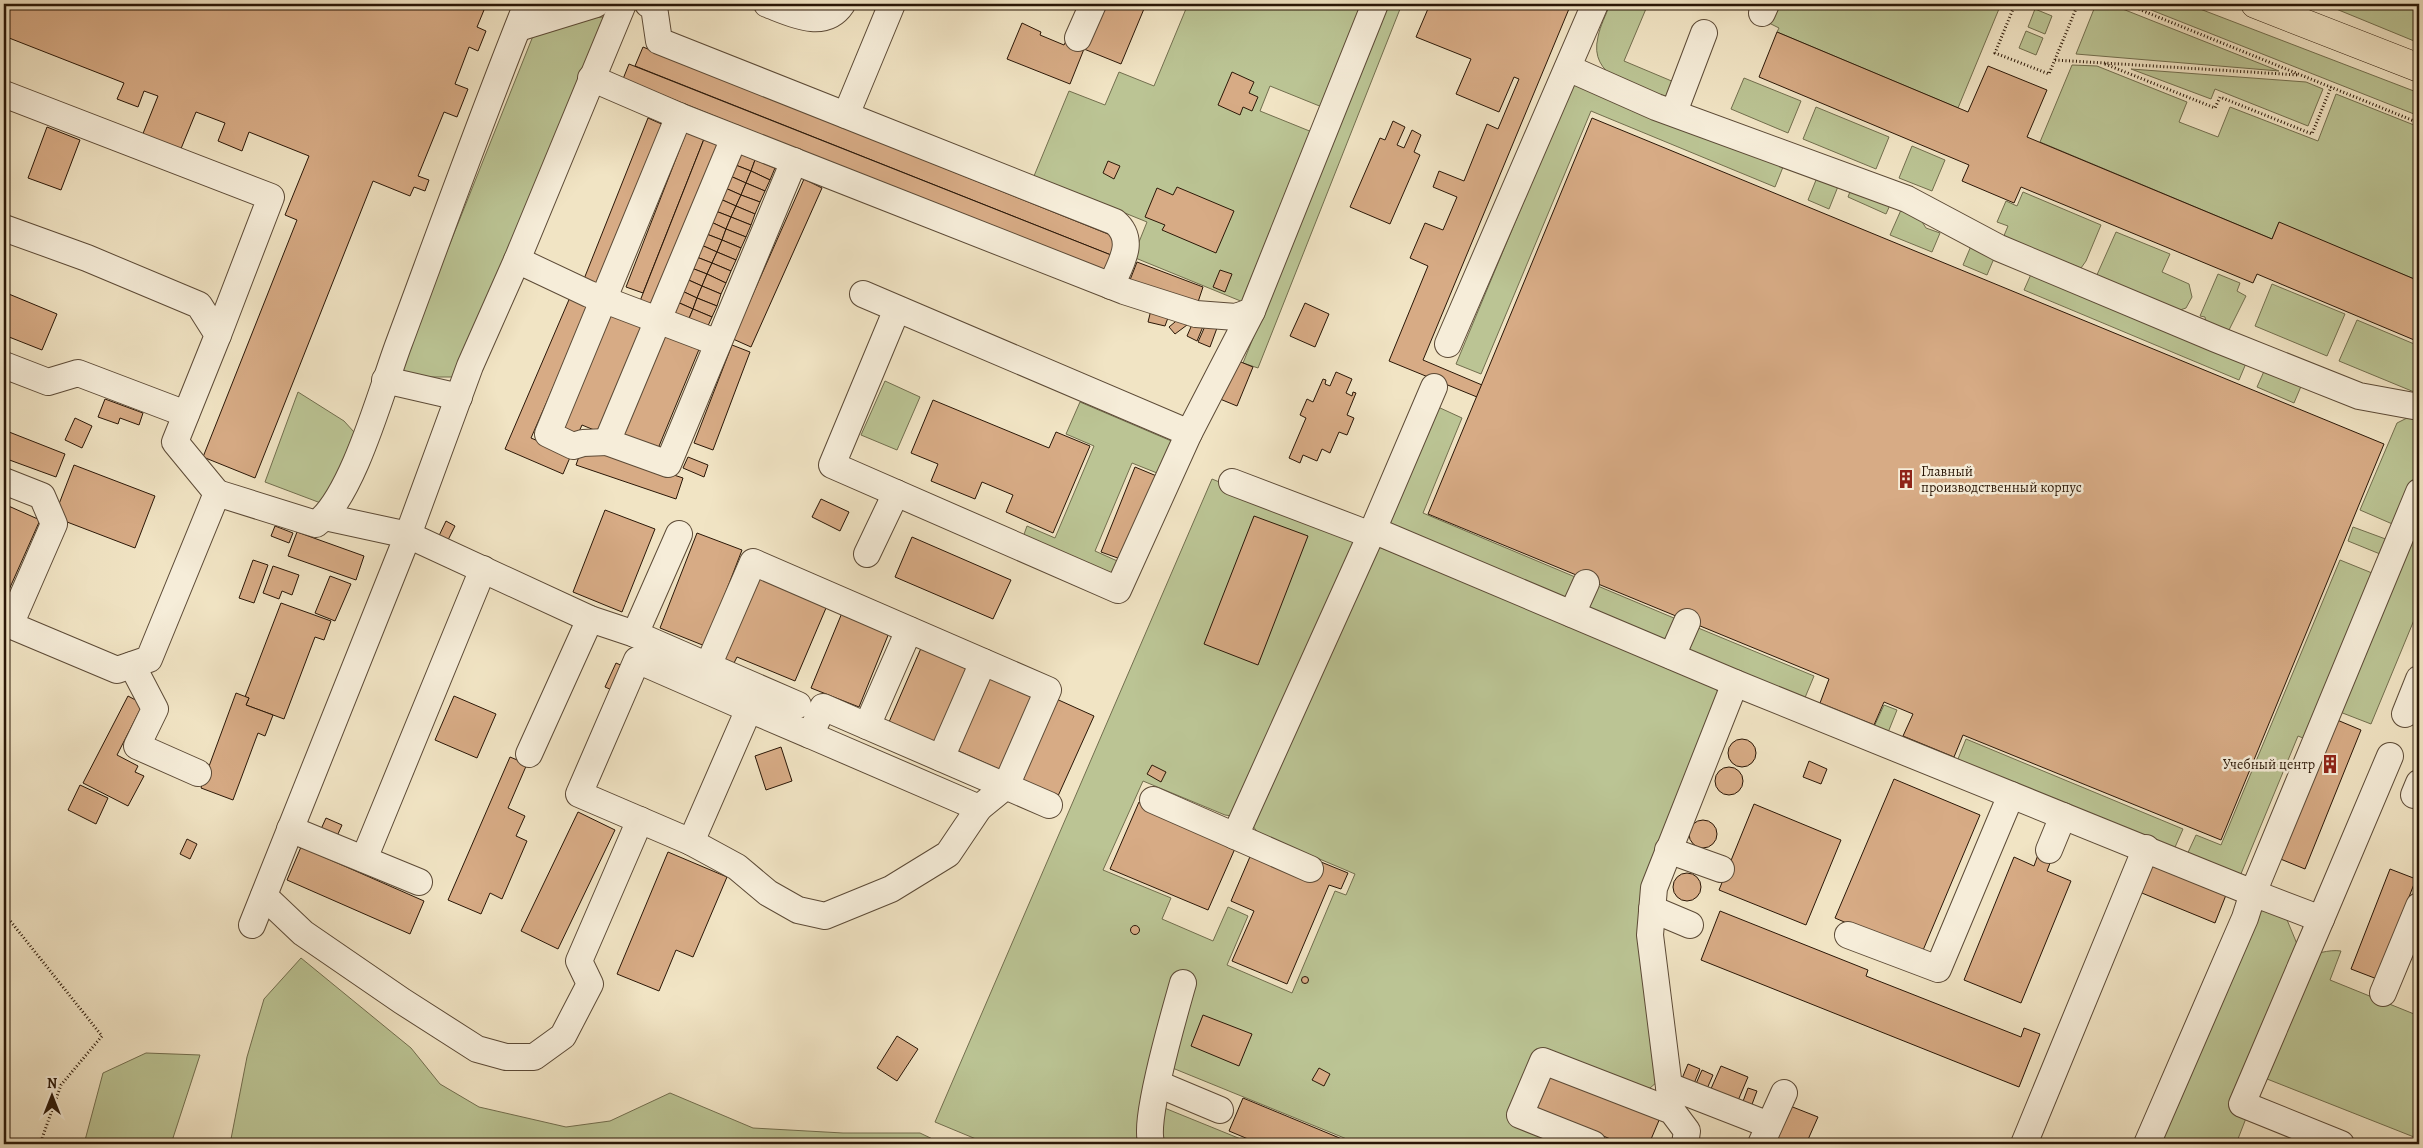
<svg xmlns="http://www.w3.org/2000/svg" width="2423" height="1148" font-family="Alegreya,serif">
<rect width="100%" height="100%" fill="#f1e4c4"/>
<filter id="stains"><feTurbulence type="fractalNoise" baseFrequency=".004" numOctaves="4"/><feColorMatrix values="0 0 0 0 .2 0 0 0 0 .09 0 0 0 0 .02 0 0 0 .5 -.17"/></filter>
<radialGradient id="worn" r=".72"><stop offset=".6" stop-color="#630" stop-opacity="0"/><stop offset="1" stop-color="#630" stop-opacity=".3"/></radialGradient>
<g fill="#bbc494" stroke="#726e4e">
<path d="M1188,4H1365L1322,107L1270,86L1260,111L1312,132L1243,302L1133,257L1147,222L1034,176L1069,91L1105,105L1119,72L1154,86Z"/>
<path d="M1388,4H1402L1258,368L1243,363Z"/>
<path d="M1610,4H1648L1624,61L1674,82L1666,96L1662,97C1634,87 1588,77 1598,37C1600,26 1606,15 1610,4Z"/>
<path d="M1777,4H2001L1958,108L1777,32L1779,28L1769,23Z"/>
<path d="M2096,4H2110L2279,71L2076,54Z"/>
<path d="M2136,4H2187L2419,93V116Z"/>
<path d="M2324,4H2419V43Z"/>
<path d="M2035,9L2052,16L2045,34L2028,27Z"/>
<path d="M603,17V21L455,377H417L399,371L533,36L586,18Z"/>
<path d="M2026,31L2043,38L2036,55L2019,48Z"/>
<path d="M2072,65L2097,66L2187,102L2179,122L2218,137L2230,107L2318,141L2336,94L2419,127V281L2279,223L2272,239L2040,142Z"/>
<path d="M2131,69L2306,82L2323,89L2308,126L2215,89L2211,99Z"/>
<path d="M1744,78L1801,101L1788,133L1731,109Z"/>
<path d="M1574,81L1785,162L1775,187L1591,111L1481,374L1456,364Z"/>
<path d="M1816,107L1889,137L1876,169L1803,139Z"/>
<path d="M1912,146L1945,160L1932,191L1899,178Z"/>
<path d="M1818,175L1839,184L1829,209L1808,200Z"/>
<path d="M1851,189L1890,205L1886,214L1848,197Z"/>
<path d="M2023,192L2101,225L2086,261L2081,268L2003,238L2008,226L1997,222L2006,201L2017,206Z"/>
<path d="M1901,210L1919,217L1926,228L1940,233L1932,252L1890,235Z"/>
<path d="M2116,232L2170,254L2162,272L2189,284L2192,297L2186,308L2177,311L2096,277Z"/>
<path d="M1971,246L1995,256L1987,275L1963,265Z"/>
<path d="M2032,272L2247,361L2239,380L2024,290Z"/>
<path d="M2218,274L2240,283L2237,291L2246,296L2229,330L2206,323L2205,317L2200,316Z"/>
<path d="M2272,284L2345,314L2327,356L2255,326Z"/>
<path d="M2357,320L2419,346V394L2339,361Z"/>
<path d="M2265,369L2302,384L2294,403L2257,387Z"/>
<path d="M885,381L920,397L897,450L861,435Z"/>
<path d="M298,392L344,421L354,432L326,505L265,482Z"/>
<path d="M1080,402L1176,443L1162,475L1132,463L1095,551L1124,564L1117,580L1022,540L1027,526L1055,538L1094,446L1066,434Z"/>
<path d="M1438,407L1462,418L1423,513L1580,579L1570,603L1388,528Z"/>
<path d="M2407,418L2419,419V472L2397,526L2360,510L2397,423Z"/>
<path d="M1212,479L1359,539L1232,816L1225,815L1143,781L1103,870L1171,898L1162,919L1213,941L1228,907L1248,916L1227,965L1292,993L1335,891L1346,895L1355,874L1258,833L1250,822L1374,545L1711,681L1719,694L1644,894L1657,1082L1650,1088L1640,1092L1536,1049L1507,1113L1580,1144H1359L1170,1067L1145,1144H988L935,1122Z"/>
<path d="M2419,521V608L2371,724L2340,712Z"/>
<path d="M2353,527L2391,541L2385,556L2348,541Z"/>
<path d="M2340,560L2377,575L2308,740L2298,736L2238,881L2185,859L2196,835L2221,845Z"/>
<path d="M1593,584L1681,621L1671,645L1583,609Z"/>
<path d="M1691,625L1814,676L1804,700L1680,649Z"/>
<path d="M1884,705L1897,710L1887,735L1873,729Z"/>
<path d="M1966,739L2183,829L2172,854L1956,764Z"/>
<path d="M2262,909L2285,915L2302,956C2315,955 2328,949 2341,951L2330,980L2419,1016V1139L2262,1077L2236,1144H2160L2256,916Z"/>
<path d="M301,958L411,1048L440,1084L479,1107L566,1127L610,1121L670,1093L753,1128L843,1133H920L943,1144H230L247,1057L264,999Z"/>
<path d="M146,1053L200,1055L171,1144H84L103,1073Z"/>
<path d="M1162,1107L1253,1144H1161Z"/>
</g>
<g fill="#d7ab85" stroke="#2a1707">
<path d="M4,4H468L484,10L477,27L486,31L478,51L469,47L455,84L468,89L457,117L444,112L418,176L429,180L425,191L414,187L410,196L373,181L255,478L203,457L297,220L285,215L309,156L249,132L242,151L218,141L225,123L196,112L178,156L140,141L158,96L144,91L138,107L117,99L124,83L4,36Z"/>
<path d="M1103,4H1146L1121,64L1084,49Z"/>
<path d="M1430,4H1571L1423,360L1482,385L1477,397L1389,361L1428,266L1410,258L1425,223L1443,230L1457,197L1433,187L1439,171L1464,181L1487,124L1498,129L1519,79L1514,77L1499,112L1456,94L1471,59L1416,37Z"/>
<path d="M1022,23L1041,32L1040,35L1064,45L1066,41L1084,49L1070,84L1007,59Z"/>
<path d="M1777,32L1968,112L1988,66L2047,90L2027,137L2272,239L2279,222L2419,281V342L2257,274L2253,283L2021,187L2014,203L1962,181L1969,165L1759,77Z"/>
<path d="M643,47L1118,238L1111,255L635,66Z"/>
<path d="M629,64L1111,255L1103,273L623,79Z"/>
<path d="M1232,72L1254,82L1249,93L1258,97L1252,111L1243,107L1240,115L1218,105Z"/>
<path d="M648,118L666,126L600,291L582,284Z"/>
<path d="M1592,118L2384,444L2221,840L1963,735L1954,757L1903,736L1913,714L1884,702L1874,725L1820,703L1829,679L1428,514Z"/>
<path d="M1393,121L1405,127L1397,145L1404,148L1412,130L1421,135L1414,152L1420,155L1390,224L1350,207L1380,138L1385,140Z"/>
<path d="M47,127L80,140L61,190L28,178Z"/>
<path d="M686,133L704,139L643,293L626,287Z"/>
<path d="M704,139L723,147L659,308L640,301Z"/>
<path d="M738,153L755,160L751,171L733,164Z"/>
<path d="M755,160L775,168L770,180L751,171Z"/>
<path d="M1108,161L1120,166L1114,179L1103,173Z"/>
<path d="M733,164L751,171L746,183L728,175Z"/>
<path d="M751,171L770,180L765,191L746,183Z"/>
<path d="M728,175L746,183L741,195L723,187Z"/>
<path d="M804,179L822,188L751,347L733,339Z"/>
<path d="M746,183L765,191L760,202L741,195Z"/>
<path d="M723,187L741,195L736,206L718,198Z"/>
<path d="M1177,187L1234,211L1216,253L1162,230L1165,225L1145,217L1157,188L1173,195Z"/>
<path d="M741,195L760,202L755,214L736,206Z"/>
<path d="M718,198L736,206L731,217L713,210Z"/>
<path d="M736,206L755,214L751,225L731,217Z"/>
<path d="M713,210L731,217L726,229L709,221Z"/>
<path d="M731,217L751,225L746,237L726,229Z"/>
<path d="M709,221L726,229L722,240L704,233Z"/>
<path d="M726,229L746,237L741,248L722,240Z"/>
<path d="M704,233L722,240L717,252L699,244Z"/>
<path d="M722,240L741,248L736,260L717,252Z"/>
<path d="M699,244L717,252L712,263L694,256Z"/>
<path d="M717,252L736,260L731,271L712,263Z"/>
<path d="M694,256L712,263L707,274L689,267Z"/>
<path d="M1137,262L1203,287L1197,305L1130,280Z"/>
<path d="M712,263L731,271L726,283L707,274Z"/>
<path d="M689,267L707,274L702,286L684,278Z"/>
<path d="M1220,270L1232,274L1225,292L1213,287Z"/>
<path d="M707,274L726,283L721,294L702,286Z"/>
<path d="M684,278L702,286L697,298L680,290Z"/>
<path d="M702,286L721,294L717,306L697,298Z"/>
<path d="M680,290L697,298L693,309L675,301Z"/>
<path d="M4,292L57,314L42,350L4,335Z"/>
<path d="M571,295L590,303L531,438L571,455L563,474L505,449Z"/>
<path d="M697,298L717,306L712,317L693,309Z"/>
<path d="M675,301L693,309L688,321L670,313Z"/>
<path d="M1305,303L1329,314L1315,347L1290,336Z"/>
<path d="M693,309L712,317L707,328L688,321Z"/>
<path d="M1151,310L1169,315L1165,326L1148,322Z"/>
<path d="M609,311L645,326L599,432L582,425L577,436L559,429Z"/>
<path d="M1181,317L1187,325L1175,334L1169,327Z"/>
<path d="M1194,320L1204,324L1197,341L1187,336Z"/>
<path d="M1206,324L1217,328L1210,347L1198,342Z"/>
<path d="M666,333L700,347L657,451L623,436Z"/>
<path d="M732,345L750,352L713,450L694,443Z"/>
<path d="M1236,360L1253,367L1237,406L1220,399Z"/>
<path d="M1336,372L1352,379L1346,393L1352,396L1353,392L1356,393L1347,415L1354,418L1347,435L1339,432L1330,453L1322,449L1317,461L1303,455L1300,463L1289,458L1306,418L1300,415L1307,399L1313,402L1323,379L1326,380L1325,384L1330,386Z"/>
<path d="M105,399L143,413L139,425L120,418L118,424L98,417Z"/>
<path d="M933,400L1049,448L1056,432L1090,446L1053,533L1006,512L1013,495L982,482L975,499L931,481L938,464L911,453Z"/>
<path d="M75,418L92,426L82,448L65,440Z"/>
<path d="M4,430L65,454L56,477L4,458Z"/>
<path d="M583,445L683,478L676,499L576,465Z"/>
<path d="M688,457L708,465L704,477L683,468Z"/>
<path d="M74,465L155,496L135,548L54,517Z"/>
<path d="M1135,467L1159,477L1126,561L1101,552Z"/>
<path d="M821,499L849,512L840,531L812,517Z"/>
<path d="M4,504L40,520L4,601Z"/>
<path d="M605,510L655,529L622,612L573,592Z"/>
<path d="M1254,516L1308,536L1258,665L1204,644Z"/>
<path d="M446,521L455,526L446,544L437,540Z"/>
<path d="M275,526L293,533L289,543L271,536Z"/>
<path d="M297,532L364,556L356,580L288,556Z"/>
<path d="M697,533L742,550L705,646L660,628Z"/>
<path d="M912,537L1011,580L993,619L895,577Z"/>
<path d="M253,560L268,565L254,603L239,598Z"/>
<path d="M273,566L299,575L292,595L282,591L279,599L263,593Z"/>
<path d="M757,571L829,601L795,681L737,657L734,663L721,658Z"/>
<path d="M330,576L351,584L335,621L315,613Z"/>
<path d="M281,603L331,621L324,640L315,637L284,719L246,705L249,698L245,697Z"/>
<path d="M844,608L891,628L859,707L811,688Z"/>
<path d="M925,639L971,659L935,742L889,722Z"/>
<path d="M616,663L625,667L614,691L605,687Z"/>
<path d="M988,669L1037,691L1001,770L952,748Z"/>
<path d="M236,693L249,698L246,705L273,715L265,736L258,733L233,800L201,788Z"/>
<path d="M128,696L143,704L117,755L138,766L135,772L144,776L128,806L83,783Z"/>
<path d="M454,696L496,714L477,758L435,740Z"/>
<path d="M1052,697L1094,716L1058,796L1017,778Z"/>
<path d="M2330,717L2361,730L2305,869L2278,858Z"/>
<circle cx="1742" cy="753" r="14"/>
<path d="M781,747L792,781L766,790L755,756Z"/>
<path d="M510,757L527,764L508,808L525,816L516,836L527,841L502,899L490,893L481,914L448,900Z"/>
<path d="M1809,761L1827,769L1821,784L1803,777Z"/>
<path d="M1152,765L1166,772L1161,782L1147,774Z"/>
<circle cx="1729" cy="781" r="14"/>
<path d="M1894,779L1980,815L1921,955L1835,918Z"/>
<path d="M80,785L108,798L96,824L68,810Z"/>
<path d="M1139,802L1237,844L1208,910L1110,869Z"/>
<path d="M1754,804L1841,840L1806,925L1719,890Z"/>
<path d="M578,812L615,830L558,949L521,931Z"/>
<path d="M326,818L342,825L333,845L317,838Z"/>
<circle cx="1703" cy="834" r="14"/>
<path d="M187,839L197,844L190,859L180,854Z"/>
<path d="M301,847L424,901L410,934L287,880Z"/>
<path d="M668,852L727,877L693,957L676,950L659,991L617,974Z"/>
<path d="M1252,852L1314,878L1321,862L1348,873L1341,889L1329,885L1287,984L1232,961L1254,911L1231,901Z"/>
<path d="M2039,852L2052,858L2047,871L2071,881L2021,1003L1964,980L2014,857L2034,866Z"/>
<path d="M2149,863L2226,895L2215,923L2137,891Z"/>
<path d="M2390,869L2416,879L2377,979L2351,969Z"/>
<circle cx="1687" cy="887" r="14"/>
<path d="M1720,911L1868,970L1866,976L2021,1037L2024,1028L2040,1034L2019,1087L1701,960Z"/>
<circle cx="1135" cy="930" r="4.5"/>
<circle cx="1305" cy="980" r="3.5"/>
<path d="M1203,1015L1252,1034L1239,1066L1191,1046Z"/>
<path d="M897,1036L918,1049L897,1081L877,1068Z"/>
<path d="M1688,1064L1700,1069L1693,1086L1681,1081Z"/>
<path d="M1721,1066L1748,1077L1737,1103L1710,1091Z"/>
<path d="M1319,1068L1330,1074L1324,1086L1312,1080Z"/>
<path d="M1702,1070L1713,1075L1706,1091L1695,1086Z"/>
<path d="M1546,1071L1660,1118L1649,1144H1623L1531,1107Z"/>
<path d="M1748,1088L1757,1091L1751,1107L1742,1104Z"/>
<path d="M1243,1098L1354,1144H1260L1229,1131Z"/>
<path d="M1785,1104L1818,1117L1806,1144H1774Z"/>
</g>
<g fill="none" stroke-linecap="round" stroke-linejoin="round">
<g stroke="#5c4a36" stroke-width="28">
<g id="minor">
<path d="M648,4L654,7L659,41L1115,222C1137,241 1120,264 1111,286"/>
<path d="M767,4C791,13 824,31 842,4"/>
<path d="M1762,13L1766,4"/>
<path d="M518,28L596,4"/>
<path d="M1078,38L1093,4"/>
<path d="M1568,68L1656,107L1907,199L1999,248L2216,339L2359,396L2419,407"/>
<path d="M591,78L679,116L1124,291L1196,314L1236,317L1252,311L1375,4"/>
<path d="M4,94L271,197L218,335"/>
<path d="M1674,112L1704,33"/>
<path d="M846,115L892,4"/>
<path d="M734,138L607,442L668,464L794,161"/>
<path d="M4,228L87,258L199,305L218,335L175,442L217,493"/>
<path d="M517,260L589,294L718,343"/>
<path d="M863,294L1189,433L1252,311"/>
<path d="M897,309L832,465L1118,590L1189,433"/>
<path d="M1448,344L1595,4"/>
<path d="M4,365L48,382L78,373L186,414"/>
<path d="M385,380L459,397"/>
<path d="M607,442L583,443L573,446L548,434L679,116"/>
<path d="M4,481L42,496L54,524L10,625L117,670L149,659L217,493L316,524C353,497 382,388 399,343C441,230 482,116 527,4"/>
<path d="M1232,482L1371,535"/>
<path d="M325,517L408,535L590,619L635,634L798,705"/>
<path d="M1373,530L1434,387"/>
<path d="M867,554L896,493"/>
<path d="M1572,614L1586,583"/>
<path d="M635,634L679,534"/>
<path d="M1672,656L1687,622"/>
<path d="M637,660L749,709L691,842L579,794Z"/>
<path d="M132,665L155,709L137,746L198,773"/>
<path d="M749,709L810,735L823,707L1049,805"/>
<path d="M2405,714L2419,679"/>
<path d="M867,726L909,630"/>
<path d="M810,735L979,808"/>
<path d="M529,754L590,619"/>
<path d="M941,758L983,662"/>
<path d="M2414,795L2419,783"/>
<path d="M1153,800L1235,836L1373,530L1735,683L2253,893L2419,492"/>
<path d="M290,829L419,882"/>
<path d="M1235,836L1310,869"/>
<path d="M691,842L737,867L768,893L798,910L825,916L891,889L948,854L979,808L1006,786L1048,690L753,562L708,666"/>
<path d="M1668,850L1721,869"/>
<path d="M2049,850L2063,816"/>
<path d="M364,859L483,569"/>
<path d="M264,896L303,933L402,1001L477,1049L506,1057H534L563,1036L590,984L579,961L640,820"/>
<path d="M1652,909L1690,925"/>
<path d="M2321,919L2242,1104L2341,1144"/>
<path d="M252,925L408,535L470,366L517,260L623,4"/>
<path d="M1848,935L1938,969L2011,795"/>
<path d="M2383,993L2419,906"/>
<path d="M1158,1084L1220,1110"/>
<path d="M1669,1086L1769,1125"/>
<path d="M1672,1111L1650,935L1654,888L1735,683"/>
<path d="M1152,1144C1141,1127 1176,1008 1183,983"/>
<path d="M1593,1144L1520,1115L1543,1061L1672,1111L1687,1131L1685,1144"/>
<path d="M1761,1144L1784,1093"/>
<path d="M2024,1144L2146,848"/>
<path d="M2147,1144L2245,918L2253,893L2321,919L2390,756"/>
</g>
</g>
<g stroke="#2a1707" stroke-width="29">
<path id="major" d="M2255,4L2419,68"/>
</g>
<g stroke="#2a1707" stroke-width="3" stroke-dasharray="1 2.5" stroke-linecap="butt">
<path d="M2015,4L1995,53L2049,74L2078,4"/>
<path d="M2126,4L2419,123"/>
<path d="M2055,60L2299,75"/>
<path d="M2105,64L2215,108L2220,97L2312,134L2331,87"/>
<path d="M4,913L102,1036L61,1085L40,1144"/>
</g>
<use href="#minor" stroke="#f6edd9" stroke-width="26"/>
<use href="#major" stroke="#f1e4c4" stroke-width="28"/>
<path stroke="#2a1707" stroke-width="4" stroke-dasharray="9 9" stroke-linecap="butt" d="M2402,4L2419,11"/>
</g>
<defs>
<g id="building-bare" transform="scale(1.5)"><path d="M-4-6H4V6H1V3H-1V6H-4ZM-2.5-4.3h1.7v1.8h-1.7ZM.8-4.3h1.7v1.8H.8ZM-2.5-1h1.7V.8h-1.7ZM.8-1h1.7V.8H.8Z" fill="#8f2418" stroke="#f6edd9" stroke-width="2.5" paint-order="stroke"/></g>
</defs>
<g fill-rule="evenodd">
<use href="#building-bare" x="1906" y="479"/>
<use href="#building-bare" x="2330" y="764"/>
</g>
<g text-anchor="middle" stroke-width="5" stroke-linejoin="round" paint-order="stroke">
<g font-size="14" fill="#2a1707" stroke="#f6edd9" text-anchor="start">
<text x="1921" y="476">Главный<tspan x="1921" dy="16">производственный корпус</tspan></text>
<text x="2315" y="769" text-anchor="end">Учебный центр</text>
</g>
</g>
<rect width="2423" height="1148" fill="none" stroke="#f1e4c4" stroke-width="20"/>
<rect x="5" y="5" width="2413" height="1138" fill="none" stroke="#2a1707" stroke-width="2.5"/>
<rect x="10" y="10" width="2403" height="1128" fill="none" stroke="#2a1707"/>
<g transform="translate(52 1096)" stroke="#f6edd9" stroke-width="4" paint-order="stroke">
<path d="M0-4L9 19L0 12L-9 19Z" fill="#2a1707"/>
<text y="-8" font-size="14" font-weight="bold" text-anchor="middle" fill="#2a1707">N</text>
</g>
<rect width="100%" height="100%" filter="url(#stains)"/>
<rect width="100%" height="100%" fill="url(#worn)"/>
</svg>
